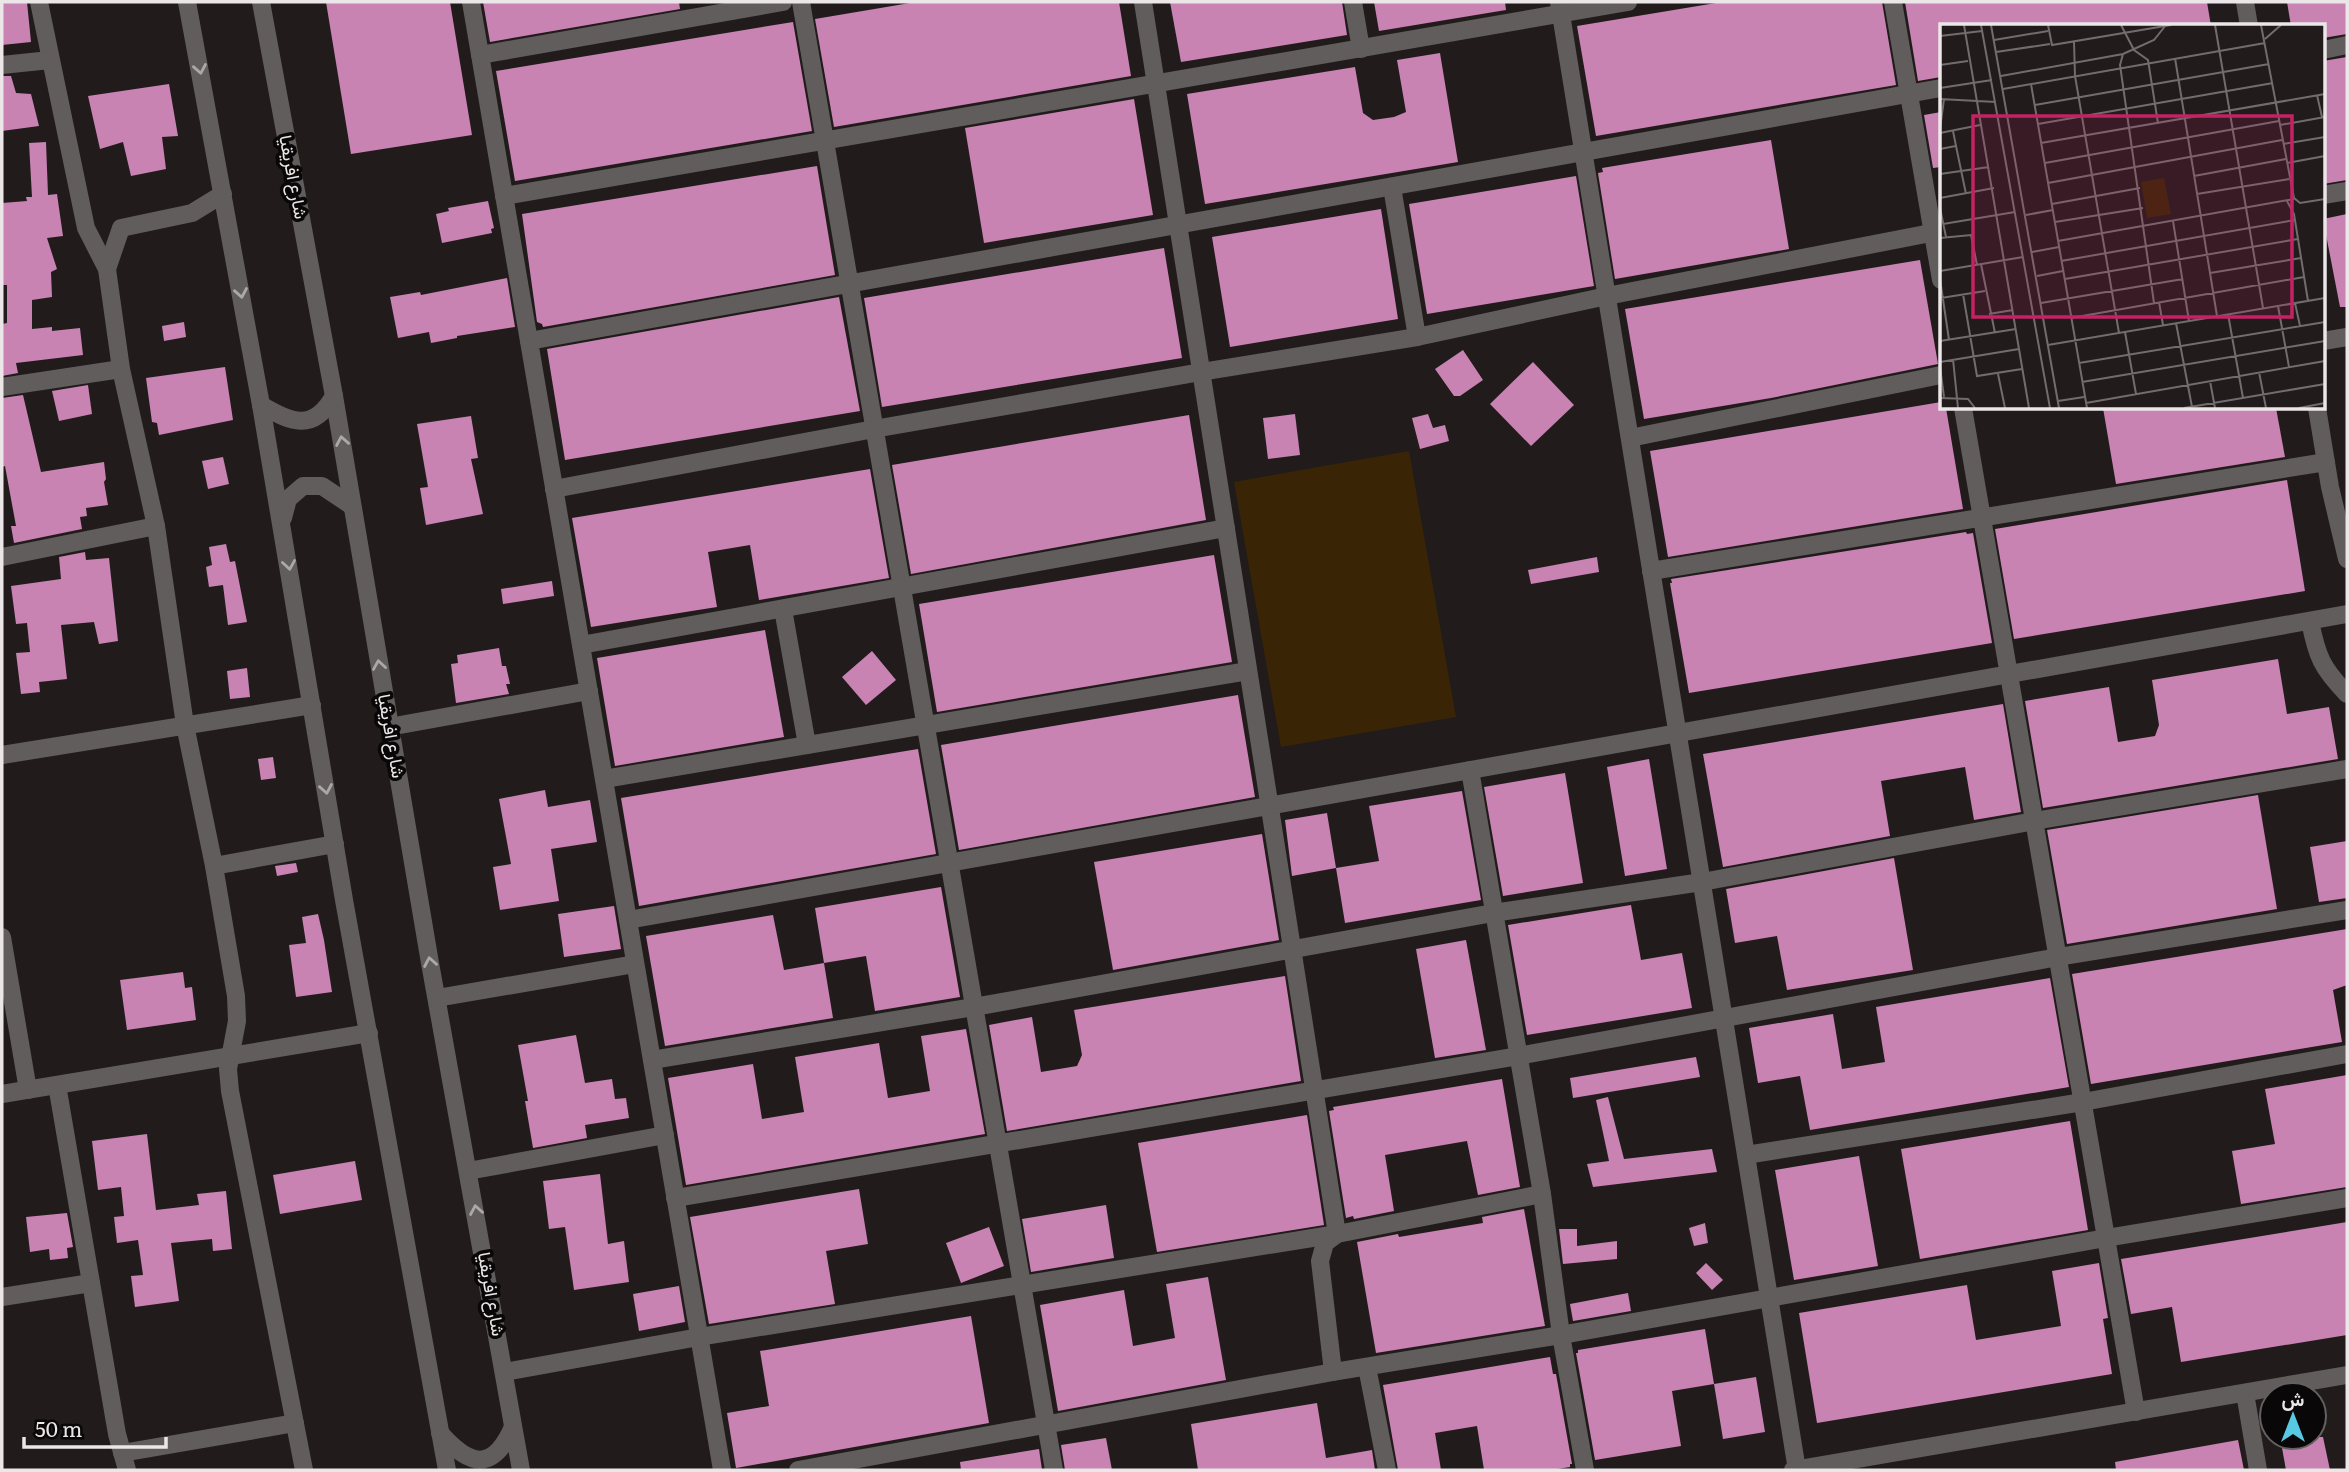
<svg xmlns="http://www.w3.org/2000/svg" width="2349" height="1472" font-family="Literata,Vazirmatn,serif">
<rect width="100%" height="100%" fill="#211b1c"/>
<path fill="#392506" d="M1409,451L1456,717L1281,747L1234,482Z"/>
<g fill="#c883b2">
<path d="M2,2H27L31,42L2,45Z"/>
<path d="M326,2H450L472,135L351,154Z"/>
<path d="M483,2H679L680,9L490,42Z"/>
<path d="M916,2H1119L1131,76L834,127L815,19Z"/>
<path d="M1170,2H1342L1347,35L1181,62Z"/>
<path d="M1374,2H1505L1506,10L1379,31Z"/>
<path d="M1722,2H1882L1896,85L1596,136L1577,26Z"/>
<path d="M1905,2H2207L2211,26H1941V77L1918,81Z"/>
<path d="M2287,2H2347V34L2323,38V26H2291Z"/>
<path d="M793,22L812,131L515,181L496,71Z"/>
<path d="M1440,53L1458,162L1205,204L1187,94L1355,67L1363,113L1373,120L1394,117L1406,112L1397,60Z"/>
<path d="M2347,57V180L2323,184V61Z"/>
<path d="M2,76H11L16,93L31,94L39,126L2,131Z"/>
<path d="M169,84L178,136L162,137L166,169L131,176L123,142L100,149L88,96Z"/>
<path d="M1134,99L1153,215L984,243L965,128Z"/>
<path d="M1941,112V167L1933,168L1924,115Z"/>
<path d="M1771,140L1789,249L1615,279L1598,173L1603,172L1602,168Z"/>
<path d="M46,142L48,195L57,194L63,236L47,238L57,269L51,272L52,297L32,300V329L52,327V331L80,328L83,355L16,363L18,373L2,376V324L7,323V285H2V203L27,201L26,197H32L29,143Z"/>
<path d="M817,166L835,275L543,327L542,324L537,322L522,214Z"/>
<path d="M1576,176L1594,286L1427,314L1409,204Z"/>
<path d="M488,201L494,228L491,229L492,233L442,243L436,214L449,211L448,208Z"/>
<path d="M1381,209L1398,319L1230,347L1212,237Z"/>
<path d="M2347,214V307H2340L2323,219Z"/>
<path d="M1164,248L1182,358L882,407L864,298Z"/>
<path d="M1920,260L1938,364L1771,398L1644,419L1625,309Z"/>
<path d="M507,278L515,327L457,336V338L431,343L429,332L398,338L390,297L420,292L421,295Z"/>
<path d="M839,297L860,411L565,460L547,349Z"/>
<path d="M184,322L186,337L164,341L162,326Z"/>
<path d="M1463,350L1483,380L1460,396H1454L1435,369Z"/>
<path d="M1533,362L1574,405L1531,446L1490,404Z"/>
<path d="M225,367L233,420L159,435L157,423L152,422L146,378Z"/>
<path d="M88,385L92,414L59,421L52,391Z"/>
<path d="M23,395L41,472L104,462L106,479L104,482L108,505L86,508L87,516L80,517L82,529L14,543L11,526H16L5,466L2,467V398Z"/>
<path d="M1941,402V408H1946L1963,509L1668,557L1650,451Z"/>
<path d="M2103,408H2276L2285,457L2116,484Z"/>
<path d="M1295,414L1300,455L1268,459L1263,418Z"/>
<path d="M1428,414L1433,428L1445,425L1449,441L1420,449L1412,418Z"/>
<path d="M1189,415L1206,520L911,574L892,465Z"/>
<path d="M471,416L478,458L471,459L483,514L426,525L420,488L428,487L417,424Z"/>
<path d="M223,457L229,484L208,489L202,461Z"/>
<path d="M870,469L889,578L759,600L750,545L708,552L717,607L591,627L572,518Z"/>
<path d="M2287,480L2305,591L2014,639L1995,529Z"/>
<path d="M1966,532L1967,534L1973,533L1992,643L1689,693L1670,583H1672L1671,579Z"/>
<path d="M226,544L230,562L235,561L247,622L228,625L223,585L209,587L206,567L212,565L209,547Z"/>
<path d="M85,552L86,560L109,558L118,641L99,644L94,622L61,625L67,679L39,682L40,692L21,694L16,653L30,652L27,623L16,624L11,586L61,579L59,557Z"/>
<path d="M1214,555L1232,662L937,712L919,604Z"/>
<path d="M1597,557L1599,572L1531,584L1528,570Z"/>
<path d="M552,581L554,596L503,604L501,589Z"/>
<path d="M765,630L784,737L615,766L597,658Z"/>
<path d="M499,648L502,666H506L510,684H506L509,694L456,703L451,664L458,663L457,655Z"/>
<path d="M872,651L896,680L866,705L842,677Z"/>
<path d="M2278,659L2287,714L2329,707L2338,759L2043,808L2025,701L2109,687L2118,742L2155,736L2159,725L2152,680Z"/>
<path d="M247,668L250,697L230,699L227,671Z"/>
<path d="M1238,695L1255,797L959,850L941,745Z"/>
<path d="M2003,704L2021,812L1974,820L1965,767L1881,781L1890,836L1723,867L1703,754Z"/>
<path d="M918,749L936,854L639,906L621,798Z"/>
<path d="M273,757L276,778L261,780L258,759Z"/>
<path d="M1649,759L1667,869L1625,876L1607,767Z"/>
<path d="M1565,773L1583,883L1503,896L1484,787Z"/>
<path d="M545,790L548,807L590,800L597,842L551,849L559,901L500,910L493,867L511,864L499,799Z"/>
<path d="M1462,791L1481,900L1345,923L1336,868L1379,861L1369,806Z"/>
<path d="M2258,795L2277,909L2067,944L2047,830Z"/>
<path d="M1327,813L1336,868L1292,876L1285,820Z"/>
<path d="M1262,834L1279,940L1113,970L1094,862Z"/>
<path d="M2347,841V898L2319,902L2310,847Z"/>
<path d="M1894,858L1913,970L1787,990L1777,936L1735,943L1726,889Z"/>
<path d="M296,863L298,872L277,876L275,866Z"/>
<path d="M941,887L960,997L875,1011L866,956L824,963L815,908Z"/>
<path d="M1631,905L1641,960L1682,953L1692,1008L1527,1035L1508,925Z"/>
<path d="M614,906L621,949L564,957L558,914Z"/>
<path d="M318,914L324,940L332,992L296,997L289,945L306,943L302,917Z"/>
<path d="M773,915L784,970L824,963L833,1018L665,1046L646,936Z"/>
<path d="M2347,929V985L2333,990L2342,1042L2091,1084L2072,974Z"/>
<path d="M1466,940L1486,1050L1435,1058L1416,949Z"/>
<path d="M183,972L185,988L192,987L196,1020L127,1030L120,980Z"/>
<path d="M1285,976L1301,1081L1007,1131L989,1025L1032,1017L1041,1072L1077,1066L1082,1055L1074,1010Z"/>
<path d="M2050,978L2069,1087L1810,1130L1800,1076L1758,1083L1749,1028L1833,1014L1842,1069L1885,1062L1876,1007Z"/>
<path d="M966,1029L985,1134L686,1185L668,1078L753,1064L762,1119L804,1112L795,1057L879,1043L888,1098L930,1091L921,1036Z"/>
<path d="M576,1035L585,1083L612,1079L615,1099L626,1098L629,1118L585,1125L587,1138L533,1148L525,1101H528L518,1045Z"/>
<path d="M1696,1057L1700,1077L1573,1098L1570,1078Z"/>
<path d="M2347,1075V1187L2241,1204L2232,1151L2275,1144L2265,1089Z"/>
<path d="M1502,1079L1520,1187L1478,1195L1467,1141L1385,1155L1394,1211L1354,1219L1353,1216L1346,1218L1329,1111L1334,1110L1333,1107Z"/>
<path d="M1608,1097L1624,1159L1712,1149L1717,1172L1593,1187L1587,1164L1609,1161L1596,1100Z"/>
<path d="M1307,1115L1324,1225L1157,1252L1138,1143Z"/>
<path d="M2070,1121L2088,1230L1920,1259L1901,1149Z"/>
<path d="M147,1134L156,1210L199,1205L197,1194L226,1191L232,1249L213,1251L212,1239L171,1243L179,1301L135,1307L131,1276L143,1275L138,1240L117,1243L114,1217L124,1216L121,1187L98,1190L92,1141Z"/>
<path d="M1859,1156L1878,1266L1794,1280L1775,1170Z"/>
<path d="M355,1161L362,1200L280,1214L273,1175Z"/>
<path d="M600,1174L608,1244L624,1241L629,1282L574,1290L565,1227L549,1229L543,1181Z"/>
<path d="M859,1189L868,1244L826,1251L835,1304L709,1324L690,1217Z"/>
<path d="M1106,1205L1114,1258L1031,1272L1022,1219Z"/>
<path d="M1524,1209L1545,1326L1376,1353L1357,1242L1398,1234L1399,1237L1483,1223L1482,1217Z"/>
<path d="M67,1213L73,1247L67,1248L68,1258L50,1260L49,1249L30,1252L26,1217Z"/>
<path d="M2347,1222V1335L2181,1362L2172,1307L2131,1314L2121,1259Z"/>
<path d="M1705,1223L1708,1243L1694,1246L1689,1228Z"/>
<path d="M989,1227L1004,1266L961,1283L946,1243Z"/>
<path d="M1559,1229H1577V1246L1617,1241V1259L1563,1264Z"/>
<path d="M1706,1263L1723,1280L1712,1290L1696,1273Z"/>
<path d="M2099,1263L2108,1318L2103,1319L2112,1374L1817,1423L1799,1313L1967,1285L1976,1340L2061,1326L2052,1271Z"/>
<path d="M1208,1277L1226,1380L1058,1411L1040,1305L1124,1290L1133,1346L1175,1338L1166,1284Z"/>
<path d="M679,1286L685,1322L639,1331L633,1294Z"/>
<path d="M1628,1293L1631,1311L1573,1321L1570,1304Z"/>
<path d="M971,1316L989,1423L736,1468L727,1413L769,1406L760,1351Z"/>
<path d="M1705,1329L1714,1384L1672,1391L1681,1446L1595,1460L1576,1353H1578V1350Z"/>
<path d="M1550,1357L1553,1374H1556L1572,1464H1570V1467L1551,1470H1484L1477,1426L1435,1433L1441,1470H1398L1383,1385Z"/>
<path d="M1756,1377L1765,1432L1723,1439L1714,1384Z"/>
<path d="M1317,1403L1326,1458L1372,1450L1375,1470H1198L1191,1424Z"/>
<path d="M2280,1437H2323L2330,1470H2286Z"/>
<path d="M1106,1438L1112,1470H1065L1061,1445Z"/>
<path d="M2238,1440L2244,1470H2116L2115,1462Z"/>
<path d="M1039,1449L1042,1470H961L960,1462Z"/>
</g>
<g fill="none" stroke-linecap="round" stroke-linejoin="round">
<g stroke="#605d5c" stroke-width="18">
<path d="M39,2L86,228L107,269L121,369L156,526L185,725L214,866L236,996L237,1021L228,1069L230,1091L304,1470"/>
<path d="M187,2L261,405L344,900L447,1470"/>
<path d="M261,2L334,396L430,963L521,1470"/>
<path d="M471,2L722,1470"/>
<path d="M801,2L1054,1470"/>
<path d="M1143,2L1337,1234L1325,1243L1320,1261L1333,1372"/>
<path d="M1353,2L1361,49"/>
<path d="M1559,2L1797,1470"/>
<path d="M1893,2L1941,280"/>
<path d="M2245,2L2249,26"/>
<path d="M2323,50L2347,45"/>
<path d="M480,55L783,2"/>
<path d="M2,65L50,60"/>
<path d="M1392,187L1417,337"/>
<path d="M2323,195L2347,191"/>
<path d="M504,196L1628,2"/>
<path d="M107,269L121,228L192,213L223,194"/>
<path d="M529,341L1941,88"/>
<path d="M2323,341L2347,337"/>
<path d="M2,387L121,369"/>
<path d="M261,405C291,422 313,433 334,396"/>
<path d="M1963,408L2136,1412"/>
<path d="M2317,408L2330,487L2347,559"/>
<path d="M1630,438L1941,375"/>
<path d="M554,489L874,429L1201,372L1417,337L1607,296L1941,231"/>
<path d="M283,518L288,499L303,486H322L352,506"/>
<path d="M2,557L156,526"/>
<path d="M1651,571L2326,462"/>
<path d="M783,609L807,745"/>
<path d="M2310,621C2317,657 2322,668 2347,694"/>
<path d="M581,645L1226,528"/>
<path d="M389,727L589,691"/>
<path d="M2,755L312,705"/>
<path d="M1470,770L1542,1194L1561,1335L1585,1470"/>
<path d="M604,779L1248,671"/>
<path d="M214,866L335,844"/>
<path d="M628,920L2347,614"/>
<path d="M2,937L28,1090"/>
<path d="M437,998L635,964"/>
<path d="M652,1060L974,1007L1493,913L1702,882L2034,821L2347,769"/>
<path d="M57,1085L117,1434L127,1470"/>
<path d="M2,1094L369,1033"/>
<path d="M1746,1155L2083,1102L2347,1054"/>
<path d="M468,1171L665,1135"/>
<path d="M675,1198L1518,1056L2058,957L2347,910"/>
<path d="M2,1297L91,1283"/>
<path d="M1367,1367L1387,1470"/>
<path d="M504,1372L699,1337L1337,1234L1542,1194"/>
<path d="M2245,1393L2258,1470"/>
<path d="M440,1433C470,1467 493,1472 513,1427"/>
<path d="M122,1453L295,1423"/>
<path d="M798,1470L1333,1372L1561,1335L2106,1238L2347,1198"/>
<path d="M1793,1470L2347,1375"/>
</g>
</g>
<defs><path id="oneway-chevron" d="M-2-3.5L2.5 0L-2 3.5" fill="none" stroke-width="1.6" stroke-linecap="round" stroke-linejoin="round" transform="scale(1.75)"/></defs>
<g stroke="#aca8a8">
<use href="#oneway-chevron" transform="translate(200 69) rotate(80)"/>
<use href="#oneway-chevron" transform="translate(241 293) rotate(80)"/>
<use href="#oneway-chevron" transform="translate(342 441) rotate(-100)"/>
<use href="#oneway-chevron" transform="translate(289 565) rotate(81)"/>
<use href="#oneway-chevron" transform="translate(379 665) rotate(-99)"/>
<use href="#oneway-chevron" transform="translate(326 789) rotate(80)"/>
<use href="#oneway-chevron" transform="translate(430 962) rotate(-100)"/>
<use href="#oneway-chevron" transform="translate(476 1210) rotate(-100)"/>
</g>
<g text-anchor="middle" stroke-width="7" stroke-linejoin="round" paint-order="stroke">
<g font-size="18" fill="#ebe6e7" stroke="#090707">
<text transform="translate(293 177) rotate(79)" y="6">شارع افريقيا</text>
<text transform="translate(391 736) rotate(80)" y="6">شارع افريقيا</text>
<text transform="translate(491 1294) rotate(80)" y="6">شارع افريقيا</text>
</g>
</g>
<g transform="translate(1940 24)">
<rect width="385" height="385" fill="#211b1c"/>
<path d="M224,154L231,190L207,194L201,158Z" fill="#392506"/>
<path fill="none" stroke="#726c6d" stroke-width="2" d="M24,1L89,384M41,1L110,384M51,1L119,384M108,1L112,21L231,1M181,1L194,26L208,36L218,99M275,1L323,284M321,1L354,174L360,179L385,175M0,12L42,7M325,15L341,1M54,16L108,7M134,18L135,52L179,309M56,28L110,20M183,30L180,41L214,279M235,34L277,292M0,41L28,37M61,52L183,30L214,16L226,1M91,60L147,384M0,64L52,56M63,65L325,19M377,71L382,93M0,75L56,78M95,81L329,40M98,100L333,59M340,101L385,93M0,105L4,75M0,109L40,101M101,119L385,70M343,120L385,113M16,122L26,170M0,125L16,122L13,107M105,139L339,97M347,139L385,132M0,150L49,143M254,152L346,135M108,159L342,116M257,170L349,155M0,174L54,164M347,177L354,190L368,277M112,180L200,164M0,184L6,213M86,191L113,186M233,197L249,297M115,198L203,184M3,200L75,188M0,214L31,211L37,241M118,217L354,175M92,228L119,223M121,237L355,196M41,240L55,309M0,247L83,233M270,249L361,234M97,252L123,247M0,255L9,316M125,255L358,215M23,270L37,352L82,345M1,274L45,267M219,278L223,301M101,279L243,255M355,279L360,302M338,282L349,343M49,290L73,286M288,290L303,374M131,294L364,253M236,299L252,383M185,308L196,370M0,317L76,305M108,321L385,274M13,335L18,384M0,338L79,325M139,339L385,298M0,343L4,373M319,348L326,384M58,350L65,384M270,357L275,384M142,358L385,317M0,374L28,375L35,384M118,377L144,373M146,379L385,337M244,384L385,360M359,384L385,379"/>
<path fill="#c42262" fill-opacity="0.15" stroke="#c42262" stroke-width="3.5" d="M33,92H352V293H33Z"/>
<rect width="385" height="385" fill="none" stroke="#ebe6e7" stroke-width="3.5"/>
</g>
<rect width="2349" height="1472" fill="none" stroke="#ebe6e7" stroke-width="7"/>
<g transform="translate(2293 1416)"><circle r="33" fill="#090707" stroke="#636061" stroke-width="2"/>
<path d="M0-5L12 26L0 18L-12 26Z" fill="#58c9e3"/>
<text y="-10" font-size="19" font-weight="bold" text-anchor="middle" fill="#ebe6e7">ش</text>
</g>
<path d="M24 1437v10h142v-10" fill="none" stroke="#ebe6e7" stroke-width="3.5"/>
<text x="35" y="1437" font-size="21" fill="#ebe6e7" stroke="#090707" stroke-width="5" paint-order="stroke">50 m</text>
</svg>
